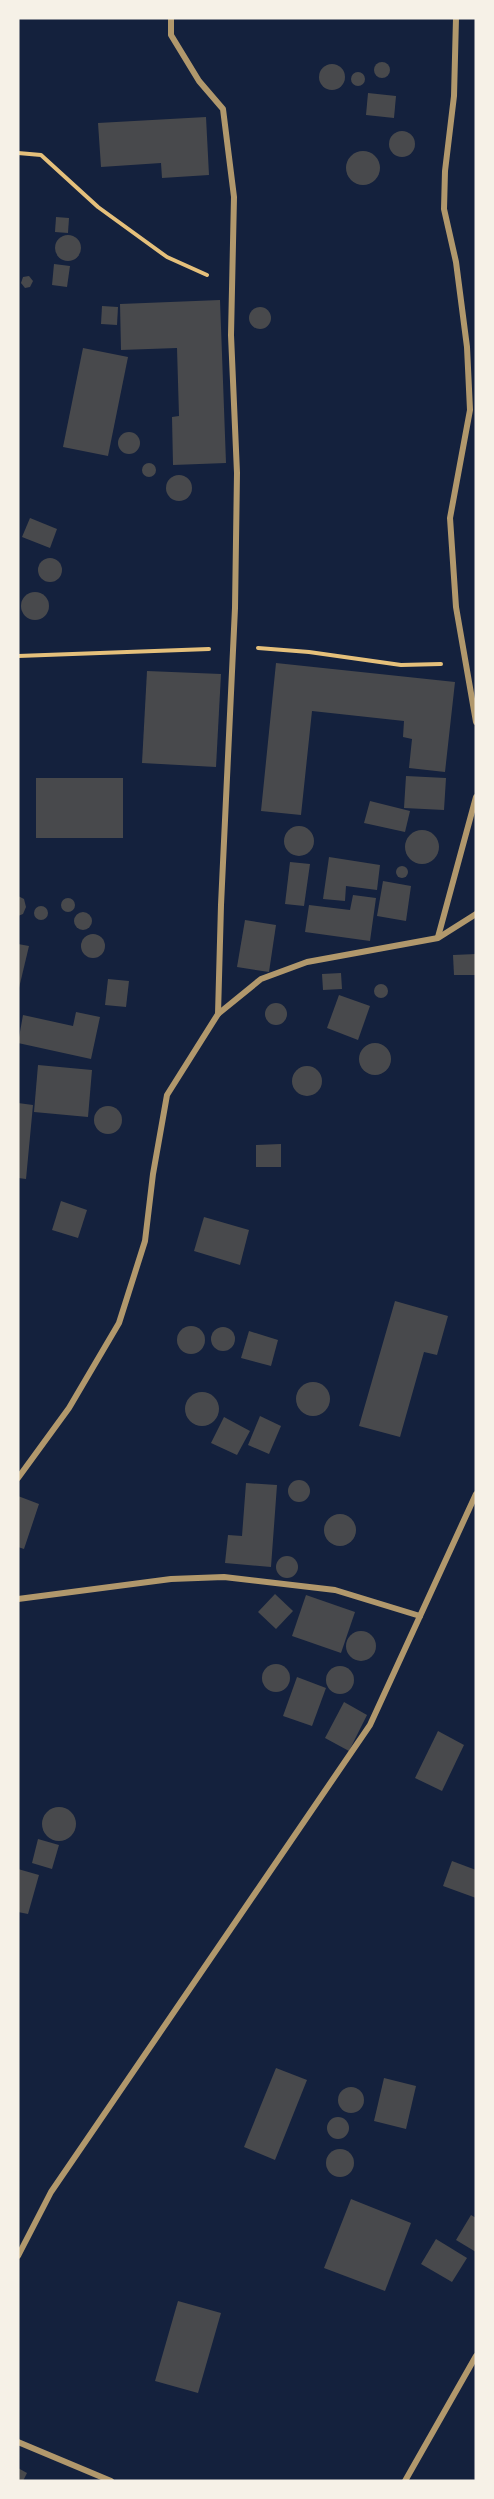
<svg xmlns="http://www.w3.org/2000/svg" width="494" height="2499" font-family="'Exo 2',sans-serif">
<rect width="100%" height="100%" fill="#14213d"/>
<g fill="#48494c">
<circle cx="382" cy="70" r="8"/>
<circle cx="332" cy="77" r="13"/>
<circle cx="358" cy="79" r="7"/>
<path d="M368,93L396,96L394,118L366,115Z"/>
<path d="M206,117L209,175L162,178L161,163L101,167L98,123Z"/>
<circle cx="402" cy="144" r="13"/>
<circle cx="363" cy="168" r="17"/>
<path d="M56,217L69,218L68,233L55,232Z"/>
<circle cx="68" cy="248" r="13"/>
<path d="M54,264L70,266L67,287L52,285Z"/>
<path d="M29,276L33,281L30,287L25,288L21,283L23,277Z"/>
<path d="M220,300L226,463L173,465L172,417L179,416L177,348L121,350L120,304Z"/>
<path d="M102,306L118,307L117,325L101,324Z"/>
<circle cx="260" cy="318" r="11"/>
<path d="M83,348L128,357L108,456L63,447Z"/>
<circle cx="129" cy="443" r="11"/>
<circle cx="149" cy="470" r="7"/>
<circle cx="179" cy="488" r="13"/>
<path d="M30,518L57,529L50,548L22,537Z"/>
<circle cx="50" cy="570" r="12"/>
<circle cx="35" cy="606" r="14"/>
<path d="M276,663L455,682L445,772L409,768L412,739L403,737L404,721L312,711L301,815L261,811Z"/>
<path d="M147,671L221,674L216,767L142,763Z"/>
<path d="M406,776L446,778L444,810L404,808Z"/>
<rect x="36" y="778" width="87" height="60"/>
<path d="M370,801L410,811L405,832L364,823Z"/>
<circle cx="299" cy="841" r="15"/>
<circle cx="422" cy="847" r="17"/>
<path d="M329,857L380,865L377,890L346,886L345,901L323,899Z"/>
<path d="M290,862L310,864L304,906L285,904Z"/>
<circle cx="402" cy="872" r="6"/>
<path d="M383,881L411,886L406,921L377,916Z"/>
<path d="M353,895L376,898L370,941L305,932L309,905L350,910Z"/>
<path d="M18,896L24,899L26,907L23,914L18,916Z"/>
<circle cx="68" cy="905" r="7"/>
<circle cx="41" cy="913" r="7"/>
<circle cx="83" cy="921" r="9"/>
<path d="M245,920L276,925L269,972L237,967Z"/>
<circle cx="93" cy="946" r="12"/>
<path d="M18,944L29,946L19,988H18Z"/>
<path d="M476,954V975H454L453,955Z"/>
<path d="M341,973L342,989L323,990L322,974Z"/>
<path d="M108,979L129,981L126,1007L105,1005Z"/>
<circle cx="381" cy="991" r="7"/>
<path d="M339,995L370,1006L358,1040L327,1028Z"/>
<circle cx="276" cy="1014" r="11"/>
<path d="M76,1012L100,1017L91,1059L18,1043L23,1015L73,1026Z"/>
<circle cx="375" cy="1059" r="16"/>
<path d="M38,1065L92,1070L88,1117L34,1112Z"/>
<circle cx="307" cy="1081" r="15"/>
<path d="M18,1103L33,1105L26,1179L18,1178Z"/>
<circle cx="108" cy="1120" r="14"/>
<path d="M281,1144V1167H256V1145Z"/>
<path d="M61,1201L87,1210L78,1238L52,1230Z"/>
<path d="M204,1217L249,1230L240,1265L194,1251Z"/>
<path d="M395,1301L448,1316L437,1355L424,1352L400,1437L359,1426Z"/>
<circle cx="191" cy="1340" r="14"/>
<circle cx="223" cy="1339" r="12"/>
<path d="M249,1331L278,1340L271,1366L241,1358Z"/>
<circle cx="313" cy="1399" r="17"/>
<circle cx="202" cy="1409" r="17"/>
<path d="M260,1416L281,1426L269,1454L248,1445Z"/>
<path d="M224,1417L250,1431L237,1455L211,1443Z"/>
<circle cx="299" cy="1491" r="11"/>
<path d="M246,1483L277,1485L271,1567L225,1563L228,1535L242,1536Z"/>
<path d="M18,1496L39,1504L24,1549L18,1547Z"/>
<circle cx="340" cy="1530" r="16"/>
<circle cx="287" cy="1567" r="11"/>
<path d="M275,1594L293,1611L276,1629L258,1612Z"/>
<path d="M306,1595L355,1612L341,1653L292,1636Z"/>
<circle cx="361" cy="1646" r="15"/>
<circle cx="276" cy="1678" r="14"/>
<circle cx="340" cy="1680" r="14"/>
<path d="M297,1677L326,1688L312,1726L283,1716Z"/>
<path d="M344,1702L367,1715L349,1751L325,1738Z"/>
<path d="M438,1731L464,1745L442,1791L415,1778Z"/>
<circle cx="59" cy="1824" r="17"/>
<path d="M38,1839L59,1845L52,1869L32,1863Z"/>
<path d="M452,1861L476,1870V1898L443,1886Z"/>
<path d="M18,1869L39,1875L28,1914L18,1912Z"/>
<path d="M276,2068L307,2080L275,2160L244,2147Z"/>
<path d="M384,2078L416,2086L406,2129L374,2121Z"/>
<circle cx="351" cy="2100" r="13"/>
<circle cx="338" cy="2128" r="11"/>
<circle cx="340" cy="2163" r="14"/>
<path d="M351,2199L411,2223L385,2291L324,2268Z"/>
<path d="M471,2215L476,2218V2252L456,2240Z"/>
<path d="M436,2239L467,2258L452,2282L421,2264Z"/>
<path d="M178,2301L221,2313L198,2393L155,2381Z"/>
<path d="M18,2468L27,2473L23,2481H18Z"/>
</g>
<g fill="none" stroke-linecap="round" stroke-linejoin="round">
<g stroke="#e5c07b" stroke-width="4">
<path d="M18,153L41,155L98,207L167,257L207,275"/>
<path d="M258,648L309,652L401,665L441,664"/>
<path d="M18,656L209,649"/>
</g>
<g stroke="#b1986c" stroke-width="6">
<path d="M171,18V35L199,81L223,109L234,197L231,335L237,473L235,608L221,905L218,1014"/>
<path d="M456,18L454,96L445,171L444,209L456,262L467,347L470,410L450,518L456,607L476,722"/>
<path d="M438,937L476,797"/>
<path d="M18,1478L69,1408L119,1323L145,1241L153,1174L167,1095L218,1014L261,979L307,962L438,938L476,914"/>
<path d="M18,1599L171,1579L224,1577L335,1590L420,1616"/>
<path d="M18,2256L51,2192L370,1725L476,1494"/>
<path d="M18,2442L111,2481"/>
<path d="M405,2481L476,2356"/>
</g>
</g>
<rect width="494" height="2499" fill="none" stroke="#f6f1e7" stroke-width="39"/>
</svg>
